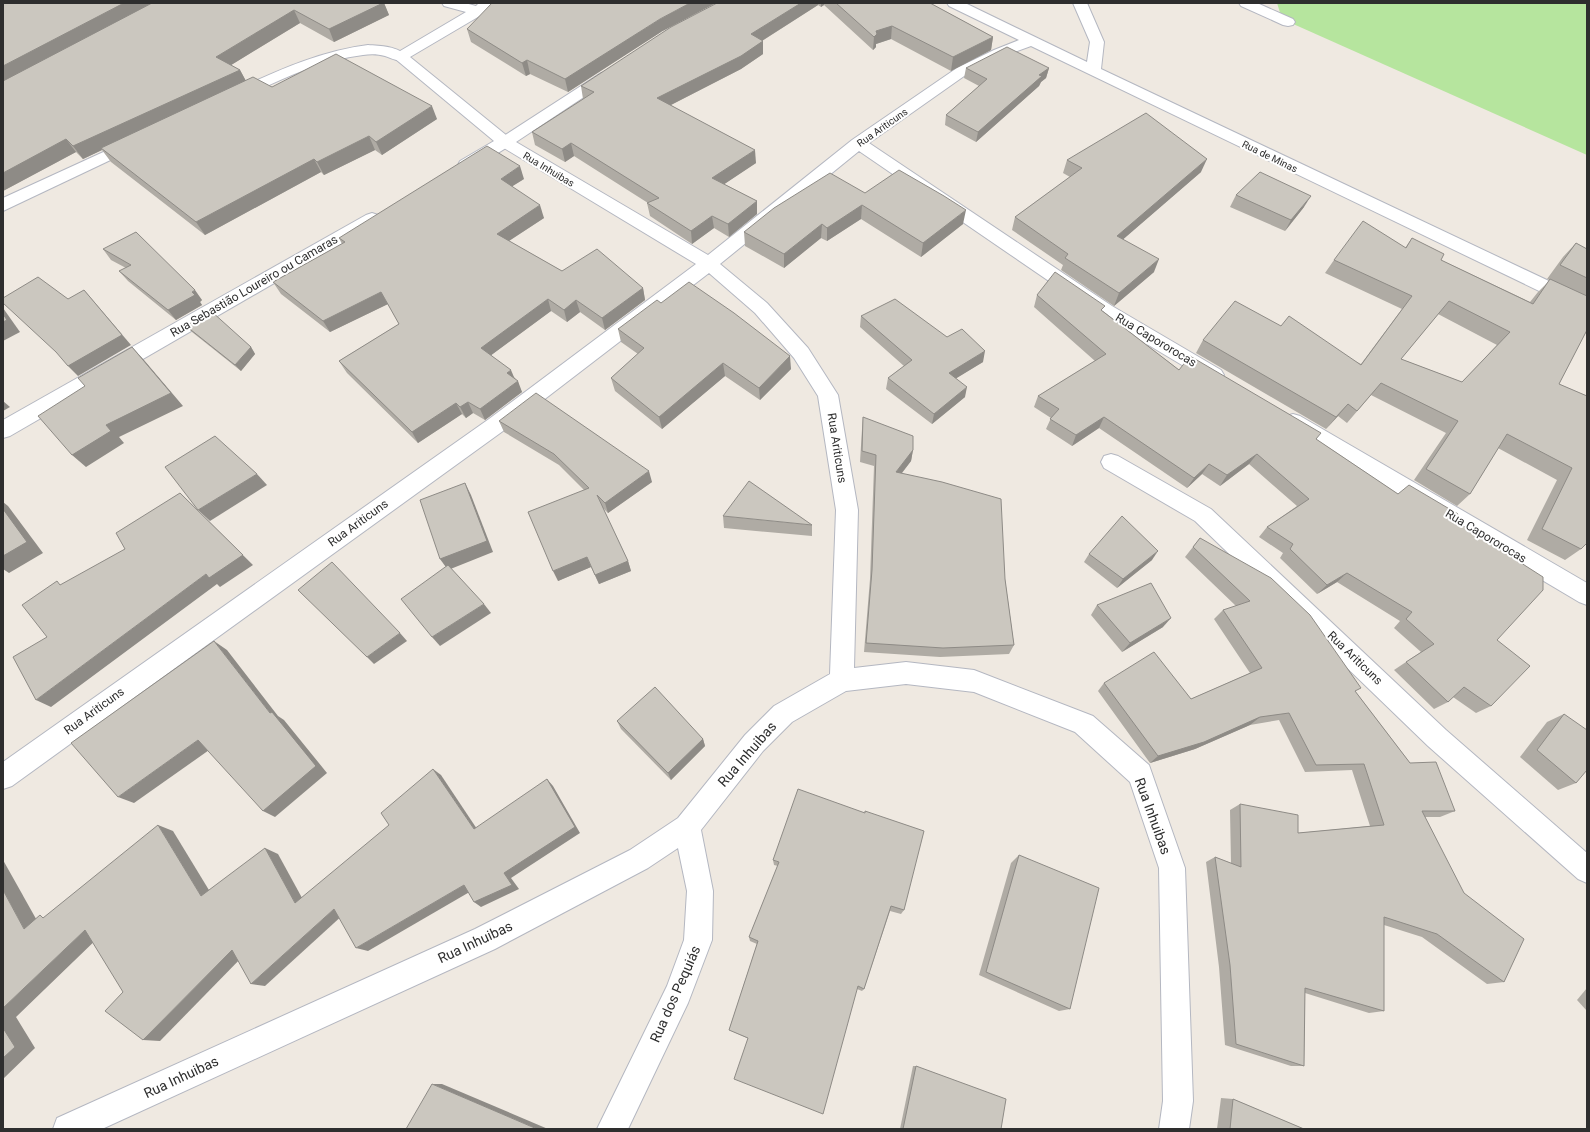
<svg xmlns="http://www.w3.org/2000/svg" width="1590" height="1132" font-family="Roboto,sans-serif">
<rect width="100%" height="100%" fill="#efe9e1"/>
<path fill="#b6e59e" d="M1277,3H1587V155L1282,19Z"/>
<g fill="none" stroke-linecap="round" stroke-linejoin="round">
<g stroke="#b4b7c1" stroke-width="2">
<g id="minor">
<path d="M479,3H495C490,10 482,16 473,14L471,11Z"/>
<path d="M947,3H965L1087,62L1090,42L1073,3H1087L1104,42L1101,69L1587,299V314L1031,46L1004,56L967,74L869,143L1112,306L1221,370L1224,375L1221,380L1214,382L1207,380L1100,316L859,151L720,264L767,303L808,348L838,395L858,510L854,668L906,662L974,670L1093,716L1149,765L1185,868L1193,1101L1189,1129H1159L1163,1101L1159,868L1130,782L1075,732L974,692L906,684L846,691L792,722L763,751L701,830L713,891L712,940L688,1003L628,1129H597L667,986L684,940L687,891L678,848L648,868L495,949L102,1129H53L57,1118L475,929L630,850L678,818L745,735L774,706L830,674L836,510L818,396L794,358L755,313L709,273L503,431L12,786L3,789V762L489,419L696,264L499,145L497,142L499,139L601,73L606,72L611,73L613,76L611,79L516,142L708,255L852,140L957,68L994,50L1019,40L949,6Z"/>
<path d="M1239,3H1257L1293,19L1295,22L1293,25L1288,26L1283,25L1241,6Z"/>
<path d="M368,45C379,46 400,46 407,57L405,60C397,62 392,58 385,56C378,54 370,54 363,55C320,60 280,80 241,98L236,100L231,98L228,95L231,92C275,72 319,51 368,45Z"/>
<path d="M134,138L140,140L142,143L140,146L3,211V198Z"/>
<path d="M1293,414L1300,416L1587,583V605L1579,602L1286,428L1283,422L1286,416Z"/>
<path d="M1111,454L1118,456L1211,509L1446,730L1587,853V883L1578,879L1428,746L1195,521L1104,468L1101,462L1104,456Z"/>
</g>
</g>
<g stroke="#b4b7c1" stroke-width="2">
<g id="tertiary">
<path d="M442,3H465L483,8L485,11L483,14L410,57L511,139L513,142L511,145L472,169L466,170L460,169L458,165L460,161L494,141L393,57L395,54L466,12L444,6Z"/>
<path d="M372,213L378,215L380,219L378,223L10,436L3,438V420L366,215Z"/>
</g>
</g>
<use href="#minor" fill="#fff" fill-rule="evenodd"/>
<use href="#tertiary" fill="#fff" fill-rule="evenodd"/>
</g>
<g fill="#afaba4" fill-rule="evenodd">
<path d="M3,3H384L389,15L334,42L300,23L231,65L240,70L246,81L272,87L437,119L382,155L375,150L324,175L321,172L205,235L111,162L102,150L83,159L76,152L3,191Z"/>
<path d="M717,3H930L993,37L991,50L951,71L891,39L876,44V47L873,50L824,5L821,7L818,5L762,41H763V54L741,69L671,105L756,163L724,184L757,201V214L729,237L714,228L692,244L650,216L647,203H648L574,156L565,162L535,145L532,132L583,99L581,86Z"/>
<path d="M467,29L661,32L568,92L530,74L526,76L471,42Z"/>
<path d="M966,68H1049L1046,78L1041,82L1039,86L976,142L945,125L946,115L979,86L964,78Z"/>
<path d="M1067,160L1201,172L1123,239L1154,272L1114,306L1061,270L1063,265L1012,230L1015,217L1070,177L1063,173Z"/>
<path d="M524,179L512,186L544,218L509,241L562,271L643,288L645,300L605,330L580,312L567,322L551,311L491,355L515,378L522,392L485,420L473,413L466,418L462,414L418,443L347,373L339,361L399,324L388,304L330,332L281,294L273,282L342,244L339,238Z"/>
<path d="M865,193L963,224L921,257L861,219L827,241L821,238L784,268L745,246L744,232Z"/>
<path d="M1236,195L1304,207L1285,231L1230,207Z"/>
<path d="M1412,238L1441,260L1530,302L1538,292L1550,280L1547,279L1563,257L1576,243L1587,249V330L1559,384L1587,396L1581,549L1565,560L1527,540L1557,480L1498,448L1470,494L1457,506L1414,480L1446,433L1371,395L1347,423L1338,416L1326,429L1196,353L1203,340L1281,326L1361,364L1402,309L1325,273L1334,260L1405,248ZM1438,314L1497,345L1462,382L1401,359Z"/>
<path d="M103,249L202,300L200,302L202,305L176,320L128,281L119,271L126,268L111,260Z"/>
<path d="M1037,295L1103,311L1179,370L1316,439L1398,494L1454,520L1497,640L1491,706L1476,713L1453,697L1448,702L1434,709L1394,670L1421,652L1394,628L1400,621L1337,582L1317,594L1280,558L1283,553L1259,537L1267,527L1297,506L1249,464L1220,486L1202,474L1187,488L1099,428L1072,446L1046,429L1051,418L1034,407L1038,396L1095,361L1034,307Z"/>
<path d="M661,303L791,369L760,400L725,376L662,429L615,391L611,378L638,354L621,342L618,329Z"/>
<path d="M861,316L947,337L983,362L956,378L965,397L932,424L886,389L888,378L904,366L860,327Z"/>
<path d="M186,326L251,347L255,354L241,371L192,332Z"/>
<path d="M863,417L913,450L911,461L902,473L1005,579L1014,645L1009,654L940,657L864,652L870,579L874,466L860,462L862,429Z"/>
<path d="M499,421L652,482L608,513L603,508L628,561L631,571L599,584L591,567L558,581L584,490L559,465L504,432Z"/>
<path d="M723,516L812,525V536L724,528Z"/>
<path d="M1200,538L1355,691L1410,763L1455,811L1440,817H1425L1504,982L1487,984L1422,937L1384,925V1011L1369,1013L1305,993L1304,1066H1291L1225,1045L1219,967L1206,862L1215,857L1231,863L1230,810L1240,804L1298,833L1370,826L1352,770L1305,772L1279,720L1250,725L1195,749L1150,763L1098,691L1104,683L1191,699L1250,673L1214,619L1223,610L1236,606L1185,557Z"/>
<path d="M1089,554L1152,560L1117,588L1084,562Z"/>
<path d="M1097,605L1163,627L1122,652L1091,615Z"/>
<path d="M1564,714L1576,783L1558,790L1520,757L1547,722Z"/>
<path d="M617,721L703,739L705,746L671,780L621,729Z"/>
<path d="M1019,855L1070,1009L1059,1011L979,975L1011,863Z"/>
<path d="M773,860L904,910L901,914L890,911L864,989L862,991L857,989L747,1038L729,1030L757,944L750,941L749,937L778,866L774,865Z"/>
<path d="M1587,988V1011L1577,1000Z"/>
<path d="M913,1066H916L1001,1129H900Z"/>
<path d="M1221,1098L1233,1099L1304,1129H1217Z"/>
</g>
<g fill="#8e8b86">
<path d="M124,3H157L3,84V66Z"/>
<path d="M383,3H384L389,15L334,42L329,29Z"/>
<path d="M690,3H716L661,32L568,92L565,79L660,19Z"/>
<path d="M801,3H818V5L752,47L751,34Z"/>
<path d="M821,3H824V5L821,7Z"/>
<path d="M294,10L300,23L223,70L216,57Z"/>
<path d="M892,26L891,39L876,44V47L873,50L874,37L876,31Z"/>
<path d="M993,37L991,50L951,71L953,57Z"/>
<path d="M763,41V54L741,69L659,111L657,98Z"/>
<path d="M527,60L530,74L526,76L522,63Z"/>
<path d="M1049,68L1046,78L1041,82L1039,86L976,142L978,132L1039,75Z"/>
<path d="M240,70L247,83L101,148L102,150L83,159L73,146Z"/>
<path d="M432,106L437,119L382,155L376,142Z"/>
<path d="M369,136L375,150L324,175L317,162Z"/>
<path d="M66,139L76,152L3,191V173Z"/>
<path d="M571,143L574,156L565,162L562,149Z"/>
<path d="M755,150L756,163L714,191L712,178Z"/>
<path d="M314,159L321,172L205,235L196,222Z"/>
<path d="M1207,159L1201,172L1112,249L1117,236Z"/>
<path d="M520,166L524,179L505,191L501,179Z"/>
<path d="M1311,196L1304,207L1285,231L1291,220Z"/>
<path d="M757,201V214L729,237L728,224Z"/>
<path d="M540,205L544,218L501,246L497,234Z"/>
<path d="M862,205L861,219L827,241V228Z"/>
<path d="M966,210L963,224L921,257L923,243Z"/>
<path d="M712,216L714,228L692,244L691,231Z"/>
<path d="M822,224L821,238L784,268V254Z"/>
<path d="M1159,259L1154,272L1114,306L1119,293Z"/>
<path d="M643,288L645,300L605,330L602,318Z"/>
<path d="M84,290L131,345L78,376L68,366Z"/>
<path d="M195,290L202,300L200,302L202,305L176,320L168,310Z"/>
<path d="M381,292L388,304L330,332L323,321Z"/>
<path d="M548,299L551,311L486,359L481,348Z"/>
<path d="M576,300L580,312L567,322L564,310Z"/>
<path d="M3,308L20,332L3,341Z"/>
<path d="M132,347L144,360L183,406L119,437L124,443L86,467L72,455L106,425Z"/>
<path d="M251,347L255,354L241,371L235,365Z"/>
<path d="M985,351L983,362L947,384L949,373Z"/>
<path d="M790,356L791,369L760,400L759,388Z"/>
<path d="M723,363L725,376L662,429L659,417Z"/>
<path d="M511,370L516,382L507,373Z"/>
<path d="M518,381L522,392L485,420L480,409Z"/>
<path d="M967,387L965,397L932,424L934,414Z"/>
<path d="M3,401L10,407L3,411Z"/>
<path d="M468,402L473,413L466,418L460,407Z"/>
<path d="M456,403L462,414L418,443L412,432Z"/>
<path d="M1348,404L1338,416L1326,429L1336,417Z"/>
<path d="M1104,417L1099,428L1072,446L1076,435Z"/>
<path d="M913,450L911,461L894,483L896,472Z"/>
<path d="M1257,454L1249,464L1220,486L1227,475Z"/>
<path d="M1209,464L1202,474L1187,488L1194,478Z"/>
<path d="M649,471L652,482L608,513L605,503Z"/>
<path d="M257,474L267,485L210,521L198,510Z"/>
<path d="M465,483L471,495L493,552L448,570L440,559Z"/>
<path d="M180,493L253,565L220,587L217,584L51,707L36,700L206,574Z"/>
<path d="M3,502L8,506L43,553L9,573L3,569Z"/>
<path d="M1158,551L1152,560L1117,588L1123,579Z"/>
<path d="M587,557L591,567L558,581L553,571Z"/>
<path d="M628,561L631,571L599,584L595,575Z"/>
<path d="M1347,573L1337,582L1317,594L1327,585Z"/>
<path d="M484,604L491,613L440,646L432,637Z"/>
<path d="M1171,618L1163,627L1122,652L1130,643Z"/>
<path d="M400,633L407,641L374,664L367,657Z"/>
<path d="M214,641L227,650L278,716L284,720L327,773L275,817L263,811L270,713Z"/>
<path d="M1260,717L1250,725L1195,749L1150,763L1158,756Z"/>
<path d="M703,739L705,746L671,780L668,773Z"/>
<path d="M198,740L212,748L134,803L118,797Z"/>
<path d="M433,769L441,775L481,835L474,829Z"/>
<path d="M547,779L553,786L580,833L511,878L519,889L481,907L474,902L504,873Z"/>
<path d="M158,825L173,831L215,900L201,896Z"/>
<path d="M265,848L278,854L307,907L295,903Z"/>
<path d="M3,860L44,933L24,929L3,890Z"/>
<path d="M464,885L473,890L368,951L356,948Z"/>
<path d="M334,909L345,913L265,986L251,984Z"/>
<path d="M85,930L103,933L16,1017L35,1048L3,1079V1008Z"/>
<path d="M232,950L246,953L160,1041L143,1040Z"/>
<path d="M432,1084H442L548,1129H537Z"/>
</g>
<g fill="#cbc7bf" stroke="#8e8b86" fill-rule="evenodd">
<path d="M3,3H124L3,66Z"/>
<path d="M152,3H383L329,29L294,10L216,57L240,70L73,146L66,139L3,173V81Z"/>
<path d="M492,3H690L660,19L565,79L527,60L522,63L467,29Z"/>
<path d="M717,3H801L751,34L763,41L741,56L657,98L755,150L712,178L757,201L728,224L712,216L691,231L647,203L659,198L571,143L562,149L532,132L594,92L581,86L671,27Z"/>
<path d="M836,3H930L993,37L953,57L892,26L876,31L877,34L874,37Z"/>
<path d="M1007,47L1049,68L1039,75L1042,76L978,132L946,115L987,79L966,68Z"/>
<path d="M336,54L432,106L376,142L369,136L317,162L314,159L196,222L101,148L253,77L272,87Z"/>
<path d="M1146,113L1207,159L1117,236L1159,259L1119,293L1065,258L1068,254L1015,217L1082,168L1067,160Z"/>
<path d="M487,146L520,166L501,179L540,205L497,234L562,271L597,249L643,288L602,318L576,300L564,310L548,299L481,348L511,370L507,373L518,381L480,409L468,402L460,407L456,403L412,432L339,361L399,324L381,292L323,321L273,282L345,242L339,238Z"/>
<path d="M899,170L944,196L966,210L923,243L862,205L827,228L822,224L784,254L744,232L774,208L830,173L865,193Z"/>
<path d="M1260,172L1311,196L1291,220L1236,195Z"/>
<path d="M1363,221L1406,248L1412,238L1444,254L1441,260L1533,304L1550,279L1587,296V330L1559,384L1587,396V543L1581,549L1542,529L1572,468L1507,434L1470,494L1426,469L1458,421L1381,383L1357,411L1348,404L1336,417L1203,340L1235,301L1281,326L1289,316L1361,365L1412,296L1334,260ZM1449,301L1510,332L1462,382L1401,359Z"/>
<path d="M136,232L195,290L192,292L195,295L168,310L119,271L131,265L103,249Z"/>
<path d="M1576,243L1587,249V278L1560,265Z"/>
<path d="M1055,272L1105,306L1101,310L1179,370L1190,356L1321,433L1316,439L1398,494L1409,485L1458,514L1454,520L1543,577V590L1497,640L1530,666L1491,706L1464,687L1448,702L1406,662L1434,644L1406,619L1412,612L1347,573L1327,585L1290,549L1293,544L1267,527L1309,499L1257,454L1227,475L1209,464L1194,478L1104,417L1076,435L1050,419L1059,409L1038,396L1106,354L1037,295Z"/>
<path d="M38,277L68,299L84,290L122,335L68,366L56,352L3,303V298Z"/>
<path d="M689,282L734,313L790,356L759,388L723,363L659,417L611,378L644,348L618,329L657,300L661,303Z"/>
<path d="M895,299L947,337L962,329L985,351L949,373L967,387L934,414L888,378L912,360L861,316Z"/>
<path d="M211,311L251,347L235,365L186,326Z"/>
<path d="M3,314L7,320L3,322Z"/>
<path d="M132,347L171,393L106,425L111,431L72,455L38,416L85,386L78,378Z"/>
<path d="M536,393L649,471L605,503L597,495L628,561L595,575L587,557L553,571L528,512L589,488L554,454L499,421Z"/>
<path d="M863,417L913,436V450L896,472L942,482L1001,499L1005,579L1014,645L943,648L866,643L872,570L876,455L862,451Z"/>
<path d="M215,436L257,474L198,510L165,467Z"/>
<path d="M749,481L812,525L723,516Z"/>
<path d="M465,483L487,541L440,559L420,500Z"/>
<path d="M180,493L243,555L209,578L206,574L36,700L13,657L47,637L22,605L57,581L60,585L125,549L116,533Z"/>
<path d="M3,509L27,542L3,556Z"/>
<path d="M1122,516L1158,551L1123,579L1089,554Z"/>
<path d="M1200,538L1271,578L1310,615L1361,688L1355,691L1410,763L1436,762L1455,811H1422L1464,893L1524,939L1504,982L1437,934L1384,917V1011L1305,988L1304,1066L1236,1044L1230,965L1215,857L1241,867L1240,804L1298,815V833L1384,825L1364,764L1316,765L1289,713L1260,717L1204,742L1158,756L1104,683L1154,652L1191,699L1262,668L1223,610L1250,601L1193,547Z"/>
<path d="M332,562L400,633L367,657L298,590Z"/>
<path d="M448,565L484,604L432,637L401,599Z"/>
<path d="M1151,583L1171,618L1130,643L1097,605Z"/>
<path d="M214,641L270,713L272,712L316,766L263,811L198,740L118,797L71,743Z"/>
<path d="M655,687L703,739L668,773L617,721Z"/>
<path d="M1564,714L1587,730V770L1576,783L1537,750Z"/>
<path d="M433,769L474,829L547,779L575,827L504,873L512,885L474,902L464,885L356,948L334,909L251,984L232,950L143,1040L105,1011L123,992L85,930L3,1008V890L24,929L40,915L43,918L158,825L201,896L265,848L295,903L389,825L381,813Z"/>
<path d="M798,789L865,813V811L924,831L904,910L891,906L864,989L858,986L823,1114L734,1079L748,1038L729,1030L758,941L749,937L779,862L773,860Z"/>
<path d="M1019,855L1099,888L1070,1009L986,972Z"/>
<path d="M3,1028L15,1047L3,1058Z"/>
<path d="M916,1066L1006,1099L1001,1129H903Z"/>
<path d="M432,1084L537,1129H406Z"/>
<path d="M1233,1099L1304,1129H1230Z"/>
</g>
<g text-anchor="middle" stroke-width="4" stroke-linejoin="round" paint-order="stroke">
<g font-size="10" fill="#2e2e2e" stroke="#fff">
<text transform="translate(882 127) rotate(-35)" y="4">Rua Ariticuns</text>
<text transform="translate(1270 156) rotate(26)" y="4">Rua de Minas</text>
<text transform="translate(549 169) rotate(31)" y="4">Rua Inhuibas</text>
</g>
<g font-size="12" fill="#2e2e2e" stroke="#fff">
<text transform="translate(254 286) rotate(-30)" y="4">Rua Sebastião Loureiro ou Camaras</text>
<text transform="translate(1156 340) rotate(31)" y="4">Rua Capororocas</text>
<text transform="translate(837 448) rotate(81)" y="4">Rua Ariticuns</text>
<text transform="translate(358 523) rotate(-36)" y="4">Rua Ariticuns</text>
<text transform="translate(1486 536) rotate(31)" y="4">Rua Capororocas</text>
<text transform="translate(1355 658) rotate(44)" y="4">Rua Ariticuns</text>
<text transform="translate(94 711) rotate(-36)" y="4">Rua Ariticuns</text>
</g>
<g font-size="14" fill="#2e2e2e" stroke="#fff">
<text transform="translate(747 754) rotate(-49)" y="5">Rua Inhuibas</text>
<text transform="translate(1153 816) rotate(70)" y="5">Rua Inhuibas</text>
<text transform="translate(475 942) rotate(-25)" y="5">Rua Inhuibas</text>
<text transform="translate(675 994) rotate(-66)" y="5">Rua dos Pequiás</text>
<text transform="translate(181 1077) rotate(-25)" y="5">Rua Inhuibas</text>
</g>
</g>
<rect width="1590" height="1132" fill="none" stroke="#2e2e2e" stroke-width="8"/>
</svg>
